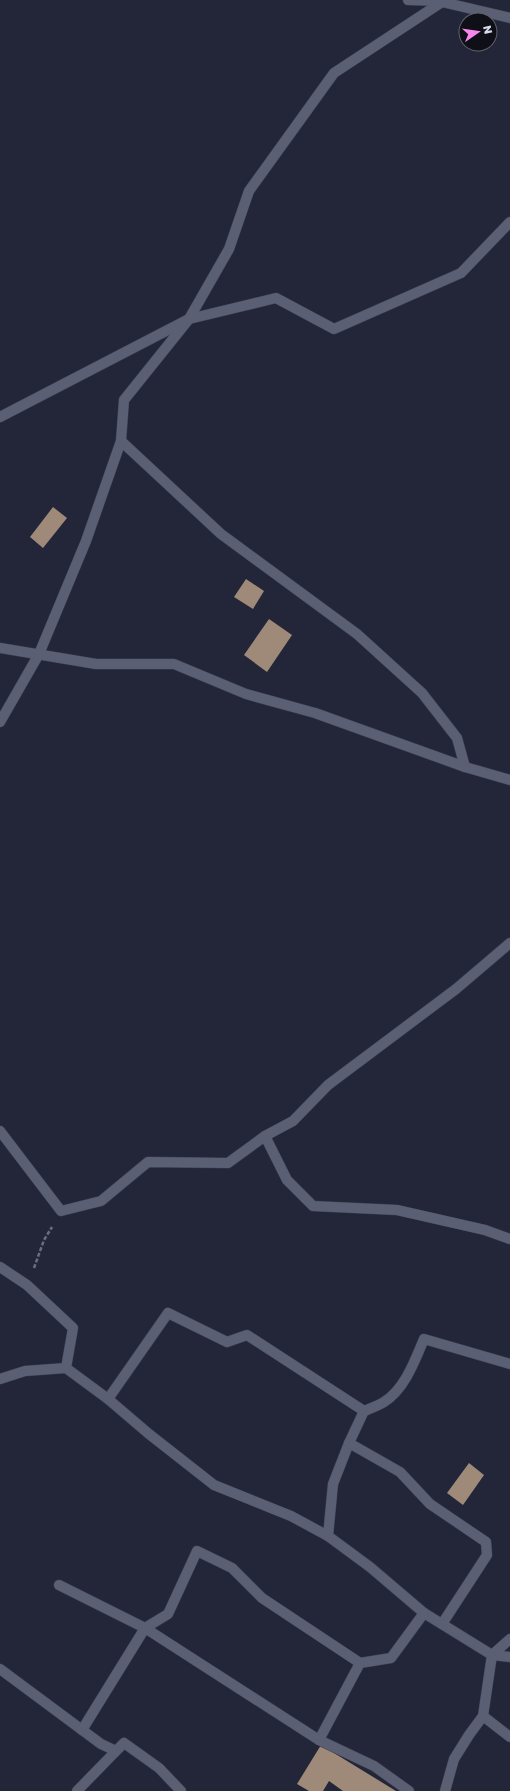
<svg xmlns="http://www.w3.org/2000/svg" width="510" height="1791" font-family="'Golos Text',sans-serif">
<rect width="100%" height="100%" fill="#222638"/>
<g fill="#9f8a7a">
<path d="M53,507L67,518L43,548L30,537Z"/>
<path d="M246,579L264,591L253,609L234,597Z"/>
<path d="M269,619L292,635L267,672L244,655Z"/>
<path d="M469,1463L484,1475L463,1505L447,1493Z"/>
<path d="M321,1745L396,1791H343L329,1781L323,1791H309L297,1784Z"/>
</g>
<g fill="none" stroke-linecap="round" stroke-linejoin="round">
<g stroke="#3d404f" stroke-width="11">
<g id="street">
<path d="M408,0L443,1"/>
<path d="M0,417L189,319L276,298L334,329L461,273L510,222"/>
<path d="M121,441L221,534L357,634L422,693L457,738L465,767"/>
<path d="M0,648L96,664H174L246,694L315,713L465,767L510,780"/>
<path d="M0,722L39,654L86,541L121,441L124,400L189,319L229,249L249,191L334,73L442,2L510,18"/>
<path d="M0,1131L61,1211L101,1201L148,1162L228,1163L265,1136L293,1121L328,1085L456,989L510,943"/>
<path d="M265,1136L287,1180L313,1206L397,1210L485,1230L510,1239"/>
<path d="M0,1267L27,1285L73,1328L66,1368L108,1399L149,1434L214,1485L291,1516L328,1536"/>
<path d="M0,1379L25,1371L66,1368"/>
<path d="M108,1399L168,1313L227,1342L247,1335L364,1411C371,1408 378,1406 384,1402C405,1389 415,1360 424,1339L510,1364"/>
<path d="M364,1411L349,1443L333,1484L328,1536L370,1567L424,1613L492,1655L510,1657"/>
<path d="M349,1443L400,1472L430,1504L486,1542L487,1555L442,1624"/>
<path d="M59,1585L145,1628L319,1740L374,1766L409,1791"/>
<path d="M0,1669L101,1744L116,1751L124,1743L159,1768L181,1791"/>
<path d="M483,1716L510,1737"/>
<path d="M82,1730L145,1628L168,1614L197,1551L232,1568L262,1598L360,1663"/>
<path d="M319,1740L360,1663L391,1658L424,1613"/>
<path d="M77,1791L116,1751"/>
<path d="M445,1791L454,1759L469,1735L483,1716L492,1655L510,1639"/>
</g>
</g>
<path stroke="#696d7d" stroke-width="2.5" stroke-dasharray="4 2" stroke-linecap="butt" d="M34,1268L44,1240L52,1227"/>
<use href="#street" stroke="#5a5f73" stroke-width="10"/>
</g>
<g transform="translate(478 32) rotate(77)"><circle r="19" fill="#0e0f17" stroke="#60616b"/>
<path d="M0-3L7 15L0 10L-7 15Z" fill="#f688ed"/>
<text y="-6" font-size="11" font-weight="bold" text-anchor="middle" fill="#dadde9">N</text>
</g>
</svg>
